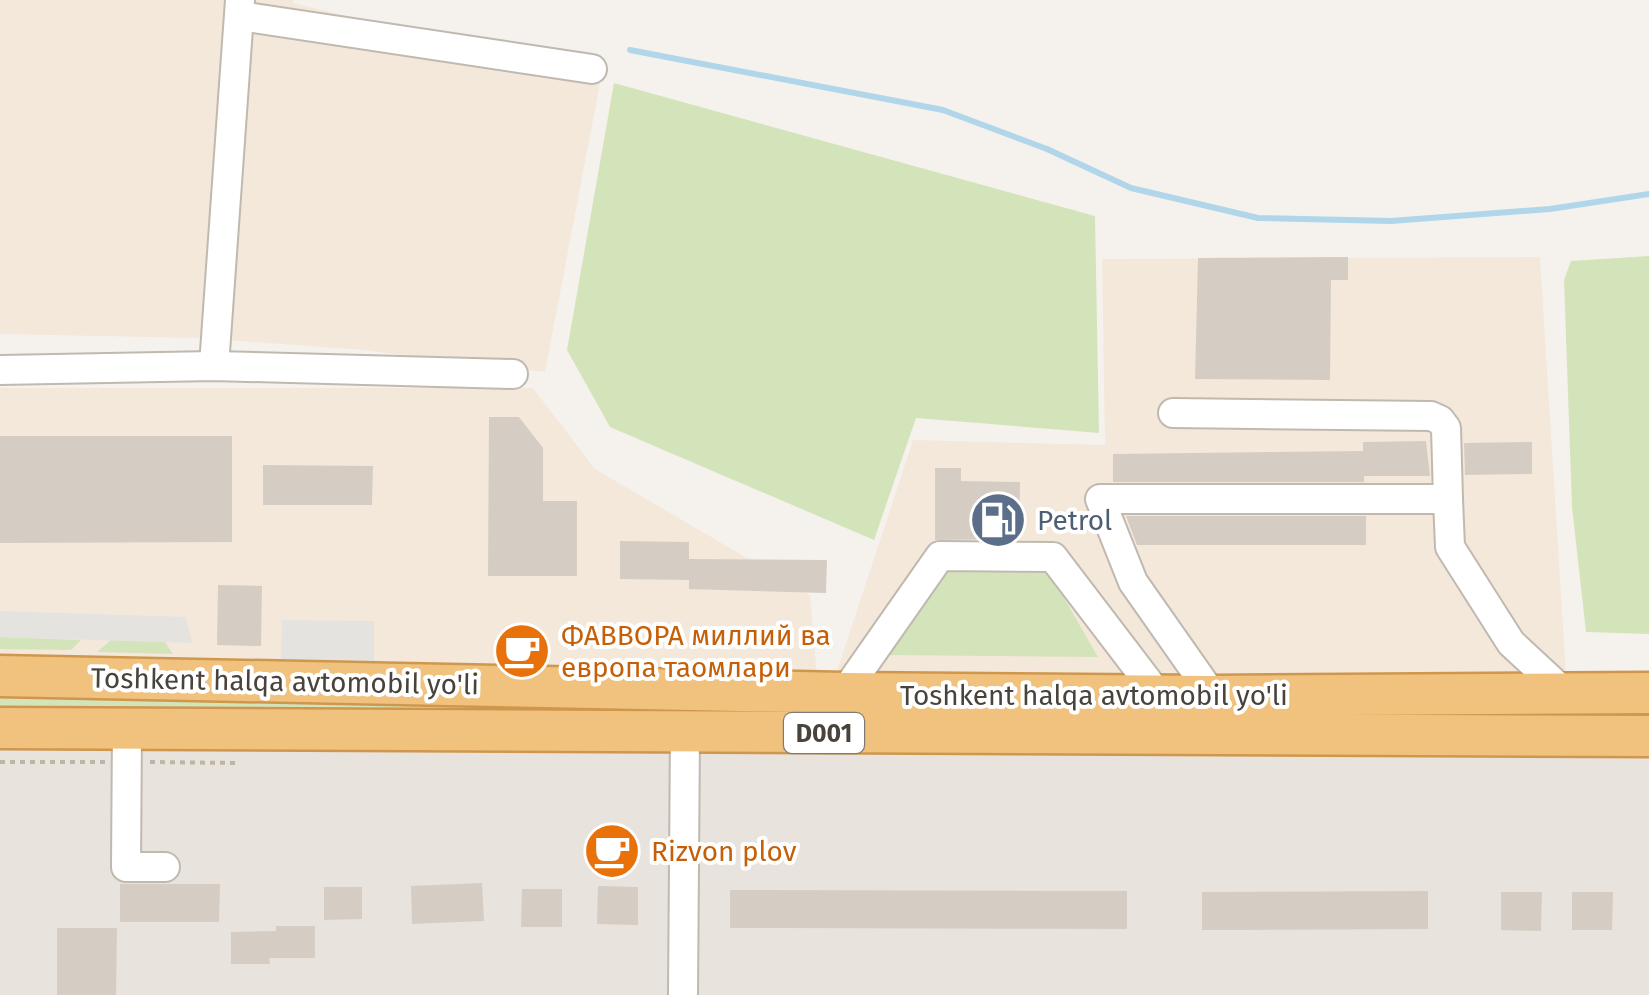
<svg xmlns="http://www.w3.org/2000/svg" width="1649" height="995" font-family="'Fira Sans',sans-serif">
<rect width="100%" height="100%" fill="#f5f2ed"/>
<path fill="#e8e3dc" d="M1649,736V995H0V739Z"/>
<g fill="#f4e8db">
<path d="M0,0H293V3L601,78L545,372L363,350L198,338L0,334Z"/>
<path d="M1540,257L1566,675L836,674L913,440L1105,445L1102,259Z"/>
<path d="M0,388H533L595,469L810,595L817,675L0,658Z"/>
</g>
<g fill="#d4e4ba">
<path d="M614,83L1095,216L1099,433L916,418L874,540L610,427L567,350Z"/>
<path d="M1649,256V634L1586,632L1572,507L1564,280L1571,261Z"/>
<path d="M949,571L1045,573L1056,584L1098,657L885,655Z"/>
<path d="M0,637L81,640L71,650L0,649Z"/>
<path d="M111,640L165,642L173,654L97,652Z"/>
<path d="M0,698L1614,712L1586,726L0,711Z"/>
</g>
<g fill="#e4e3e0">
<path d="M0,611L186,617L192,643L0,637Z"/>
<path d="M282,620L374,621V662L281,660Z"/>
</g>
<g fill="none" stroke-linecap="round" stroke-linejoin="round">
<path stroke="#b1d6ea" stroke-width="6" d="M630,50L943,110L1047,149L1131,188L1258,218L1391,221L1550,209L1649,194"/>
</g>
<g fill="#d5cdc3">
<path d="M1348,257V280H1331L1330,380L1195,379L1198,258Z"/>
<path d="M489,417H519L543,448V501H577V576H488Z"/>
<path d="M0,436H232V542L0,543Z"/>
<path d="M1426,441L1430,476H1364V482H1113V454L1363,451V442Z"/>
<path d="M1532,442V474L1465,475L1464,443Z"/>
<path d="M263,465L373,466L372,505H263Z"/>
<path d="M935,468H961V481L1020,482L1019,539L935,540Z"/>
<path d="M1126,516H1366V545H1137Z"/>
<path d="M620,541L689,542V559L827,560L826,593L689,589V580L620,579Z"/>
<path d="M218,585L262,586L261,646L217,645Z"/>
<path d="M482,883L484,921L412,924L411,886Z"/>
<path d="M120,884H220L219,922H120Z"/>
<path d="M598,886L638,887V925L597,924Z"/>
<path d="M324,887H362V919L324,920Z"/>
<path d="M522,889H562V927H521Z"/>
<path d="M730,890L1127,891V929L730,928Z"/>
<path d="M1428,891V929L1202,930V892Z"/>
<path d="M1501,892H1542L1541,931L1501,930Z"/>
<path d="M1572,892H1613L1612,930H1572Z"/>
<path d="M276,926H315V958H269L270,964H231V932L276,931Z"/>
<path d="M57,928H117L116,995H57Z"/>
</g>
<g fill="none" stroke-linecap="round" stroke-linejoin="round">
<g stroke="#c0b9b0" stroke-width="32">
<g id="minor">
<path d="M240,16L592,69"/>
<path d="M214,366L240,0"/>
<path d="M0,370L214,366L513,374"/>
<path d="M1173,413L1431,416L1440,420L1446,428L1448,499"/>
<path d="M844,693L940,556L1053,557L1159,696"/>
<path d="M1213,696L1133,582L1100,499H1448L1450,547L1511,643L1566,694"/>
<path d="M127,729L126,867H165"/>
<path d="M683,995L685,733"/>
</g>
</g>
<g stroke="#cf974d" stroke-width="45">
<g id="highway">
<path d="M0,676L844,693L1213,696L1649,693"/>
<path d="M0,728L1649,736"/>
</g>
</g>
<g stroke="#c0b4a3" stroke-width="4" stroke-dasharray="5 5" stroke-linecap="butt">
<path d="M0,762H105"/>
<path d="M150,762L237,763"/>
</g>
<use href="#minor" stroke="#fff" stroke-width="28"/>
<use href="#highway" stroke="#f0c27d" stroke-width="40"/>
</g>
<defs>
<g id="fuel-disc" transform="scale(2.875)"><circle r="9.5" fill="#5c6f8a" stroke="#fff"/><path d="M-5.5-6h7V0h2V4h1.3V-2.5L3-4.5l.8-.8L6-3V5H2.5V1h-1V6h-7ZM-4.2-4.7v3.2H.2V-4.7Z" fill="#fff"/></g>
<g id="cafe-disc" transform="scale(2.875)"><circle r="9.5" fill="#e8710a" stroke="#fff"/><path d="M-5.5-4.5H6V0H3Q3 3.5 0 3.5H-2.5Q-5.5 3.5-5.5 0ZM3-3.2v2h1.7v-2ZM-6 4.5H4V6H-6Z" fill="#fff"/></g>
</defs>
<g fill-rule="evenodd">
<use href="#fuel-disc" x="998" y="520"/>
<use href="#cafe-disc" x="522" y="651"/>
<use href="#cafe-disc" x="612" y="851"/>
</g>
<g text-anchor="middle" stroke-width="8" stroke-linejoin="round" paint-order="stroke">
<rect fill="#fff" stroke="#807b76" stroke-width="2.5" x="784" y="713" width="80" height="40" rx="8"/>
<g font-size="25" font-weight="bold" fill="#49433b">
<text x="824" y="742">D001</text>
</g>
<g font-size="28" fill="#4e5e75" stroke="#fff" text-anchor="start">
<text x="1037" y="530">Petrol</text>
</g>
<g font-size="28" fill="#c56008" stroke="#fff" text-anchor="start">
<text x="561" y="645">ФАВВОРА миллий ва<tspan x="561" dy="32">европа таомлари</tspan></text>
<text x="651" y="861">Rizvon plov</text>
</g>
<g font-size="28" fill="#49433b" stroke="#fff">
<text transform="translate(285 681) rotate(1)" y="10">Toshkent halqa avtomobil yo'li</text>
<text x="1094" y="705">Toshkent halqa avtomobil yo'li</text>
</g>
</g>
</svg>
